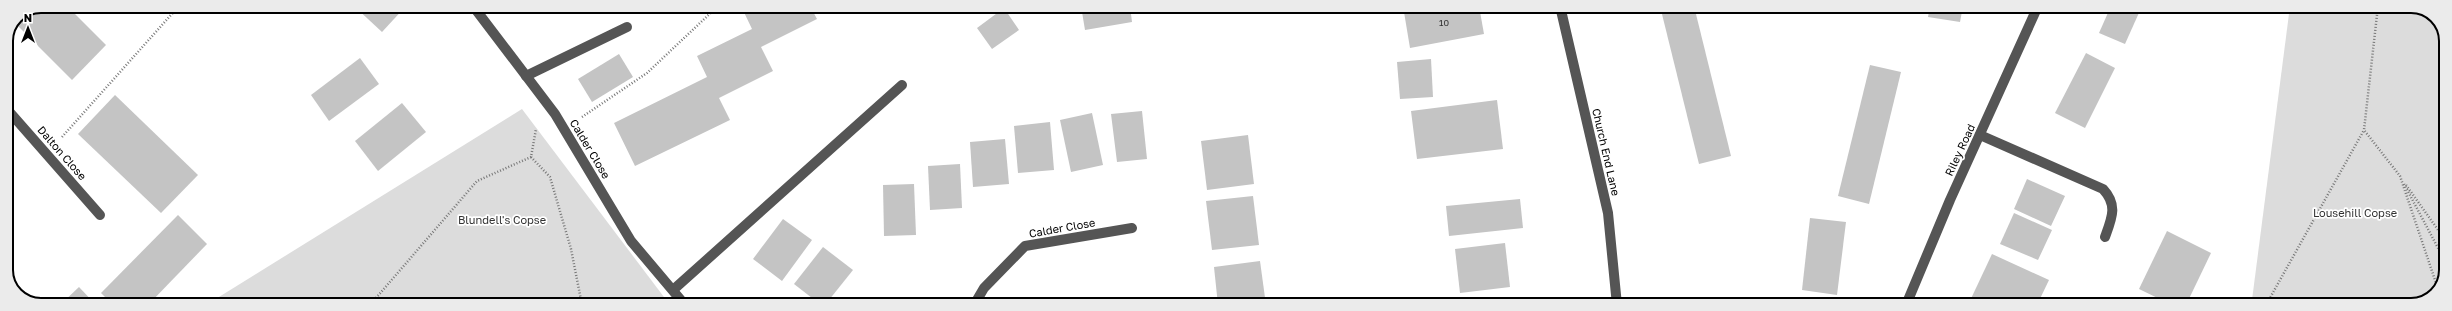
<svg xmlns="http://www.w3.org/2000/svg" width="2452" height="311" font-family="'Golos Text',sans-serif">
<rect width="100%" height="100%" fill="#fff"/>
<g fill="#dcdcdc">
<path d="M2290,6H2415L2435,16L2446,37V274L2434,296L2410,305H2255L2252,300Z"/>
<path d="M522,109L670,305H206Z"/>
</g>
<g fill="#c4c4c4">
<path d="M41,6H67L106,45L72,80L14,22L22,14Z"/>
<path d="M354,6H406L382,32Z"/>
<path d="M741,6H810L817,19L761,47L773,71L719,98L730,120L635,166L614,123L707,77L697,56L752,29Z"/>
<path d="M1081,6H1130L1132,22L1085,30Z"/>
<path d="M1434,6H1479L1484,34L1410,48L1404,12Z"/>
<path d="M1660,6H1694L1731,156L1699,164Z"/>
<path d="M1930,6H1963L1960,22L1928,17Z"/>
<path d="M2111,6H2142L2125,44L2099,33Z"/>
<path d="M1004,8L1019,30L992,49L977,28Z"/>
<path d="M2086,53L2115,68L2085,128L2055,113Z"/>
<path d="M619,54L633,77L592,102L578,79Z"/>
<path d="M360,58L379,84L329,121L311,95Z"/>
<path d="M1431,59L1433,97L1400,99L1397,62Z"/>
<path d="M1870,65L1901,72L1869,204L1838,196Z"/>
<path d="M115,95L198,175L161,213L78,134Z"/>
<path d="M1497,100L1503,149L1417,159L1411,111Z"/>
<path d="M402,103L426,132L378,171L355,141Z"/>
<path d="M1142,111L1147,159L1117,162L1111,114Z"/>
<path d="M1092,113L1103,165L1071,172L1060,120Z"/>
<path d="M1050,122L1054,170L1018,173L1014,126Z"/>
<path d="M1248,135L1254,184L1207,190L1201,141Z"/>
<path d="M1005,139L1009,184L973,187L970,142Z"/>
<path d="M960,164L962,208L930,210L928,166Z"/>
<path d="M2027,179L2065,196L2051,226L2014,209Z"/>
<path d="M914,184L916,235L884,236L883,185Z"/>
<path d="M1253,196L1259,245L1212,250L1206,201Z"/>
<path d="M1520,199L1523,228L1449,236L1446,206Z"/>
<path d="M2014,213L2052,230L2038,260L2000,244Z"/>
<path d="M178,215L207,244L148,305H113L101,293Z"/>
<path d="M1810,218L1846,222L1837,295L1802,290Z"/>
<path d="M783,219L812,240L782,281L753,259Z"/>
<path d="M2167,231L2211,253L2186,305H2172L2139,289Z"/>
<path d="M1505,243L1510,287L1460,293L1455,249Z"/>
<path d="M823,247L853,270L825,305H821L794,284Z"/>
<path d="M1992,254L2049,280L2037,305H1968Z"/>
<path d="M1260,261L1266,305H1218L1214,267Z"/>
<path d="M79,287L96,305H60Z"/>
<path d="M1514,298L1515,305H1460V304Z"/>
<path d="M2134,299L2146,305H2131Z"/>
</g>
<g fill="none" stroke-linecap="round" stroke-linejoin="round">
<g stroke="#777" stroke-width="2.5" stroke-dasharray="1 2" stroke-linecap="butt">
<path d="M2378,6L2364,130L2400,176L2438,289"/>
<path d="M582,117L647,73L718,6"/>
<path d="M62,137L179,6"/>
<path d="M531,157L550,177L571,249L582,305"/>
<path d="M2404,184L2446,263"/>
<path d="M2406,185L2446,241"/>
<path d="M370,305L477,181L531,157L536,129"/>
<path d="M2266,305L2364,130"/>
</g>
<g stroke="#555" stroke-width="10">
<path d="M473,6L555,114L631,241L685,305"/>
<path d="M1560,6L1608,213L1617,305"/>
<path d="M526,76L627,27"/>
<path d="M6,108L100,215"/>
<path d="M1980,135L2103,189C2118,205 2112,218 2105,237"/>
<path d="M673,290L902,85"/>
<path d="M974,305L984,288L1025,246L1132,228"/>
<path d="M1906,305L1950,200L2038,6"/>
</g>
</g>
<g text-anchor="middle" stroke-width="3.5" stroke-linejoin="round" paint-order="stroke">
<g font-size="9" fill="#313131">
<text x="1444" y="26">10</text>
</g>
<g font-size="11" fill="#000" stroke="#fff">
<text transform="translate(590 149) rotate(59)" y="4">Calder Close</text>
<text transform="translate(1960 150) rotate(-65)" y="4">Riley Road</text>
<text transform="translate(1606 152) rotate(77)" y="4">Church End Lane</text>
<text transform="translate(62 153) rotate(49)" y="4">Dalton Close</text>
<text transform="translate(1062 228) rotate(-10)" y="4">Calder Close</text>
</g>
<g font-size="11" fill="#333" stroke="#fff">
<text x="2355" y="217">Lousehill Copse</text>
<text x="502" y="224">Blundell's Copse</text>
</g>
</g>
<path d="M0 0H2452V311H0ZM41 13H2411A28 28 0 0 1 2439 41V270A28 28 0 0 1 2411 298H41A28 28 0 0 1 13 270V41A28 28 0 0 1 41 13Z" fill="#ebebeb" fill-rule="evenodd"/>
<path fill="none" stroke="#000" stroke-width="2" d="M41 13H2411A28 28 0 0 1 2439 41V270A28 28 0 0 1 2411 298H41A28 28 0 0 1 13 270V41A28 28 0 0 1 41 13Z"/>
<g transform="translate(28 28)" stroke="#ffffff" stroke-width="3" paint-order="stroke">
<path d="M0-3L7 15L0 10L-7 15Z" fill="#000000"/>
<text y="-6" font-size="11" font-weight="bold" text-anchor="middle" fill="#000000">N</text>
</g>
</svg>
